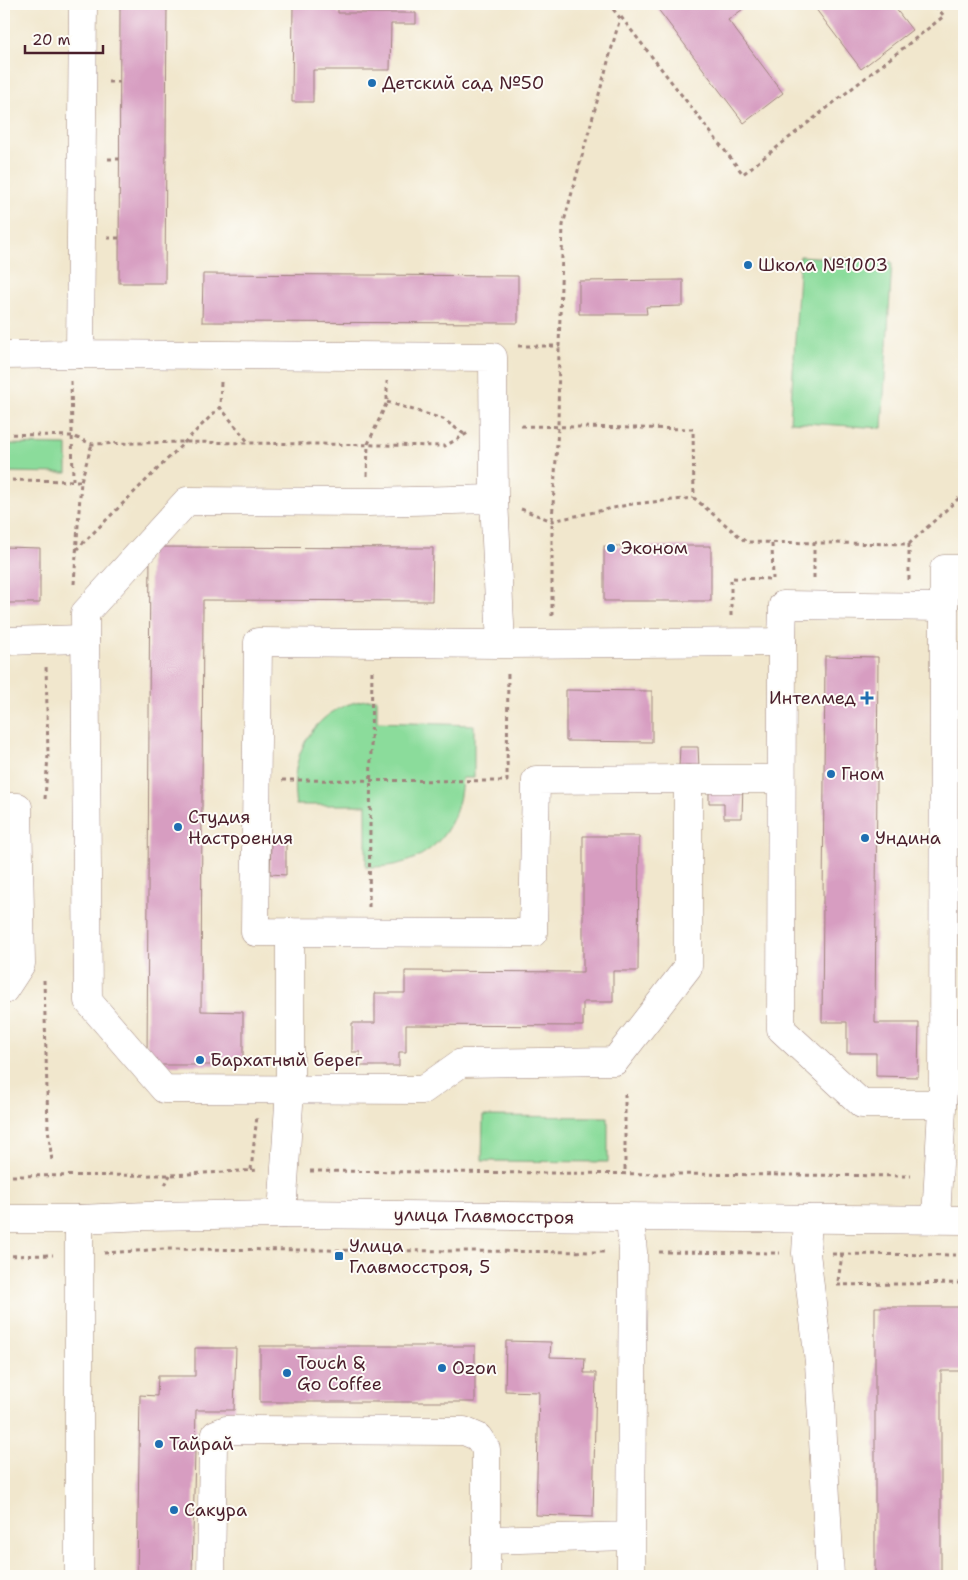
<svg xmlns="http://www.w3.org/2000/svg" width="968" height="1580" font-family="'Shantell Sans',sans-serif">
<rect width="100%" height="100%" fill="#fdfcf7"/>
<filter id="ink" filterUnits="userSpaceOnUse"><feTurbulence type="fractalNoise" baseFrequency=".02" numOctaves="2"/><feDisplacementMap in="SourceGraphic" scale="10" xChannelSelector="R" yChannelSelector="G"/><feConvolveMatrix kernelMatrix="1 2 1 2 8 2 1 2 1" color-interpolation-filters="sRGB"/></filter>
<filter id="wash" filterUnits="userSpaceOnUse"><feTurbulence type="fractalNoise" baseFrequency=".0096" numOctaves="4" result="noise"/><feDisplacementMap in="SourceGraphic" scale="20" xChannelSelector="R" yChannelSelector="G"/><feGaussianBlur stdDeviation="1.12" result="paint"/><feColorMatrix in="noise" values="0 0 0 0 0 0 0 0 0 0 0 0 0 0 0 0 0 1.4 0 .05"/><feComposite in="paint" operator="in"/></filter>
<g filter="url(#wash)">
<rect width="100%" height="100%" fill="#f1e7cd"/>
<g fill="#8bdc9b" stroke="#6a7e63">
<path d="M800,256L892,262L882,428L790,422Z"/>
<path d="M4,444L67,445V473L4,472Z"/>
<path d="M377,699V722L474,725V778H462C459,836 424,869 366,867V805H296C287,751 318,701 377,699Z"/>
<path d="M483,1116L608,1117V1162L482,1161Z"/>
</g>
<g id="blocks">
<g fill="#d79dc1">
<path d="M120,4H167L165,283H119Z"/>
<path d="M293,4H338V13H416V24H391L390,70H313V102H292Z"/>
<path d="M654,4H738L743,9L728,20L783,93L744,123Z"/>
<path d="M812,4H892L912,30L861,69Z"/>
<path d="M203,274L518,276V323L202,322Z"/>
<path d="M683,280V306L646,307L647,314H579V281Z"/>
<rect x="604" y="546" width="107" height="55"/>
<path d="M4,547L40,548V603H4Z"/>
<path d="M150,547L433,548L432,601L203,600L201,1011L243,1012V1065H147Z"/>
<path d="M825,656L878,657L875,1023H919L918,1077L876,1076V1053H847V1022H822Z"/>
<path d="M566,690L652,691V742L566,741Z"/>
<path d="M680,747H698L699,767H679Z"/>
<path d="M709,783H743L742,818H724V803H709Z"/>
<path d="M583,836H639L638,971H613V1002H583V1026L406,1025V1052H399V1066H360V1052H352V1023H375V993H405V971L583,972Z"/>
<path d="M271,840L286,841V875L270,874Z"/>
<path d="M875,1307H964V1371H941V1576H875Z"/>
<path d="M506,1341L551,1342L550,1357L585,1358L584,1373H596L593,1517L536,1515L539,1392L505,1391Z"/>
<rect x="260" y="1346" width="215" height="56"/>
<path d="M195,1348H236L234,1410H196L192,1576H137L140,1395L157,1396L158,1376H195Z"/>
</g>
</g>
</g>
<g filter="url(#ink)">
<use href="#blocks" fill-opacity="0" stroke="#9e837c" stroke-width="1"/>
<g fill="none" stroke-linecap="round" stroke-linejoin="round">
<g stroke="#9e837c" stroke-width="29">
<g id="minor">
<path d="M83,4L80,354L493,357L494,499"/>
<path d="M4,355L80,354"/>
<path d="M4,641L85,639"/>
<path d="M782,642L781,1029L862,1104H942"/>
<path d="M501,644L494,499L368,502L187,501L85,613L88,1001L164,1089L423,1090L461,1063L615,1061L688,967V779L536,780L533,933L255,932L258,642L501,644H508L782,642L783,605L944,607V569H964"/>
<path d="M688,779H781"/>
<path d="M4,807H18L21,964L4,990"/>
<path d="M282,1214L290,1089V932"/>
<path d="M4,1219H79L147,1216L282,1214L964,1220"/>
<path d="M808,1219L806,1253L819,1362L830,1576"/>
<path d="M936,1219L943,1090L944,607"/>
<path d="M79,1576V1219"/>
<path d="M211,1576L213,1444L216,1434L226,1430L464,1431L478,1437L486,1449V1540"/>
<path d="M486,1576V1540L631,1536L633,1252L630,1218"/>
<path d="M631,1576V1536"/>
</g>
</g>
<g stroke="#9e837c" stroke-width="3" stroke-dasharray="4 4" stroke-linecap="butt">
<path d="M621,17L743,174L944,16L934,4"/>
<path d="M108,82H120"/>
<path d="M108,159H120"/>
<path d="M107,238H119"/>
<path d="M518,346H559L563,225L620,18L609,4"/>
<path d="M71,381L73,480"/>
<path d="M221,382L220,407L249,443"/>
<path d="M387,402L443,419L464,434"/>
<path d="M521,426L693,429L694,498L746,542L909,544L959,498"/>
<path d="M4,434L72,436L92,444L184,442L445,446L468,433"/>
<path d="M367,476L368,444L387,402V381"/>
<path d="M4,480L81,481"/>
<path d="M521,509L552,521L632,504L694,498"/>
<path d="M814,542V579"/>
<path d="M772,544L773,579"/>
<path d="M909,544V581"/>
<path d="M76,550L220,407"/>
<path d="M74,584L81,481L92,444"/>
<path d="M552,616V521L558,428L559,346"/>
<path d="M731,616V578L773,579"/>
<path d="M282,780L507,781L508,670"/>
<path d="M45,799L48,755L46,665"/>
<path d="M369,907L372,668"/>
<path d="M44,980L48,1128L52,1161"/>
<path d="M625,1094V1173"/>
<path d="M251,1170L257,1116"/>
<path d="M310,1171L911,1176"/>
<path d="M4,1176L170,1175L259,1170"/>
<path d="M165,1185L170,1175"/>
<path d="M659,1252L780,1253"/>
<path d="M104,1253L165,1249L605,1252"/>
<path d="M832,1254L964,1255"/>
<path d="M4,1256L53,1255"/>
<path d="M838,1281L842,1255"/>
<path d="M837,1285L964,1283"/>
</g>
<use href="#minor" stroke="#fff" stroke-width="28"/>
</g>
</g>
<g fill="#1f6fb2" stroke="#fdfcf7" stroke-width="2">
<circle cx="372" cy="83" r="5"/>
<circle cx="748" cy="265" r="5"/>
<circle cx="611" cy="548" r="5"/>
<path d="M864.5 690.5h5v5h5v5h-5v5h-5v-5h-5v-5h5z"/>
<circle cx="831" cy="774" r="5"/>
<circle cx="178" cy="827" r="5"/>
<circle cx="865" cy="838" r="5"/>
<circle cx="200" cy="1060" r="5"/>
<rect x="334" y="1251" width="10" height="10" rx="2.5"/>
<circle cx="442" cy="1368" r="5"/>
<circle cx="287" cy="1373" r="5"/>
<circle cx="159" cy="1444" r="5"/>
<circle cx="174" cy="1510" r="5"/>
</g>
<g text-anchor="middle" stroke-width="4" stroke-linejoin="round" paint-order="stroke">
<g font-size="18" fill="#4a1f2b" stroke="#fdfcf7" text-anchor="start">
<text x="382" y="89">Детский сад №50</text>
<text x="758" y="271">Школа №1003</text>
<text x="621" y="554">Эконом</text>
<text x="856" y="704" text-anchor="end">Интелмед</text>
<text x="841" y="780">Гном</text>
<text x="188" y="823">Студия<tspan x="188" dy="21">Настроения</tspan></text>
<text x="875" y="844">Ундина</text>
<text x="210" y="1066">Бархатный берег</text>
<text x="349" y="1252">Улица<tspan x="349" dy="21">Главмосстроя, 5</tspan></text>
<text x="297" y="1369">Touch &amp;<tspan x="297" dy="21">Go Coffee</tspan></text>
<text x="452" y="1374">Ozon</text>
<text x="169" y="1450">Тайрай</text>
<text x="184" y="1516">Сакура</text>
</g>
<g font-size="18" fill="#4a1f2b" stroke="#fdfcf7">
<text transform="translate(484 1216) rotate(1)" y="6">улица Главмосстроя</text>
</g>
</g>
<rect width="968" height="1580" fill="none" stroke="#fdfcf7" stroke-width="20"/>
<path d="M25 45v8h78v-8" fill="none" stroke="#4a1f2b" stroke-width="2.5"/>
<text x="32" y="45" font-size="15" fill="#4a1f2b" stroke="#fdfcf7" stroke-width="4" paint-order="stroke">20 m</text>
</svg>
